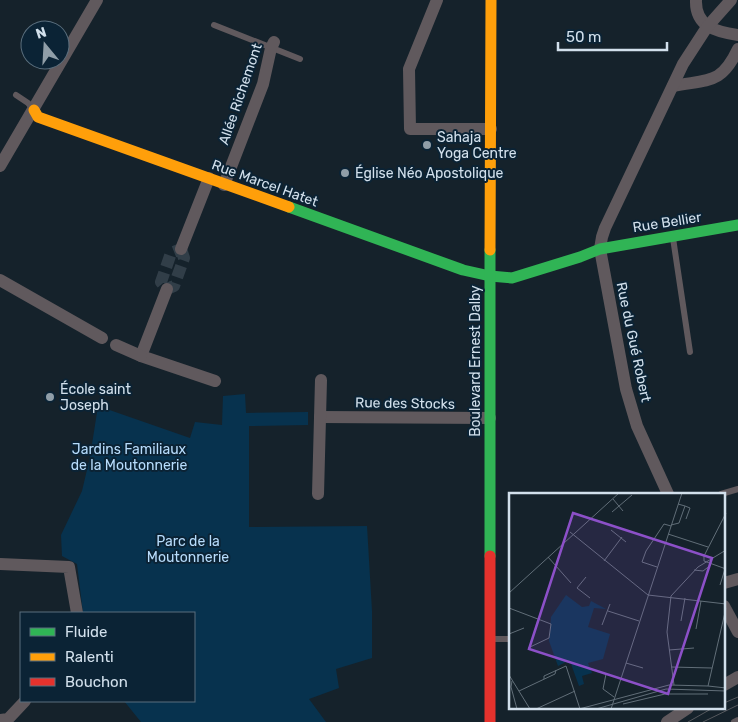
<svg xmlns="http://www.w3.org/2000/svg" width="738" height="722" font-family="Rubik,sans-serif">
<rect width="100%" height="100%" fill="#15222b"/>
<path fill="#07324e" d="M245,394L246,413L308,412V425L249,426V527L367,526L372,611V658L336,669L339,688L309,699L326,722H141L124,701H194V613H83L77,564L62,556L61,535L82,491L90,457L98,406L190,438L195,422L222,425L223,396Z"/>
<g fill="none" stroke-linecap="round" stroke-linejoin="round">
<path stroke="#313e48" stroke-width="12" stroke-dasharray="12 6" stroke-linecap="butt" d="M181,249L184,258L174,286L167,289L161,282L171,253Z"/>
<g stroke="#60595d" stroke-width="6">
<path d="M214,25L300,59"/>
<path d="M16,95L28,103L33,109"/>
<path d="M673,238L690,352"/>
<path d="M721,494L738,489"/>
<path d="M491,639H510"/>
<path d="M734,722L738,720"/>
</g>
<g stroke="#60595d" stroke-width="12">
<path d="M437,0L409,69L410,129H491"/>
<path d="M696,0C695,27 717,32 738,35"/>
<path d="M673,86C709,79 721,85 738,49"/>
<path d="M0,166L97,0"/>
<path d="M224,185L263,84L271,48L274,42"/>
<path d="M181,249L209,178"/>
<path d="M0,280L102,338"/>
<path d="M167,289L141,356L215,381"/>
<path d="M116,345L141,356"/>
<path d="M320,417L490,418"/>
<path d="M318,494L321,380"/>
<path d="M668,494L637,426L626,389L600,249L602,237L605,228L683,64L707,27L731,0"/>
<path d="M0,564L69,567L77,613"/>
<path d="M724,583L738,579"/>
<path d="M724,606L738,632"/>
<path d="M724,685L738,677"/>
<path d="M0,720L8,719L25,701"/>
<path d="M667,722L688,708"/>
</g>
<g stroke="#30b455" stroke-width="11">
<path d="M289,207L463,270L490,276L512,278L580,257L600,249L738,225"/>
<path d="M490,556V250"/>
</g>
<g stroke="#ff9f0a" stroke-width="11">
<path d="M34,110L38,117L289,207"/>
<path d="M490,250L491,0"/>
</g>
<path stroke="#e5322d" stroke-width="11" d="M490,556V722"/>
<g stroke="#55585d" stroke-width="1">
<path d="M724,703L738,697"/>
<path d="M688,722L711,709"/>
<path d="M703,722L738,705"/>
</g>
</g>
<g fill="#909ea8" stroke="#0b2335" stroke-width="2">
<circle cx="427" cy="145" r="5"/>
<circle cx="345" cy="173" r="5"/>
<circle cx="50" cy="397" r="5"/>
</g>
<g text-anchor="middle" stroke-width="4" stroke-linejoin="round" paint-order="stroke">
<g font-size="14" fill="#d2e0ec" stroke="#0b2335">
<text transform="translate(240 94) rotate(-71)" y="5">Allée Richemont</text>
<text transform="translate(265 183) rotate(20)" y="5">Rue Marcel Hatet</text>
<text transform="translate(667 222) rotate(-9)" y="5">Rue Bellier</text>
<text transform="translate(634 342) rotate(78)" y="5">Rue du Gué Robert</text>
<text transform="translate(475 361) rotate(-90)" y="5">Boulevard Ernest Dalby</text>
<text transform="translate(405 403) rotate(1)" y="5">Rue des Stocks</text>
</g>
<g font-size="14" fill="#d2e0ec" stroke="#0b2335" text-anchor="start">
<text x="437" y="142">Sahaja<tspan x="437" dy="16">Yoga Centre</tspan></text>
<text x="355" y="178">Église Néo Apostolique</text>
<text x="60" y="394">École saint<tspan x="60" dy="16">Joseph</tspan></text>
</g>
<g font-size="14" fill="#b7dcfc" stroke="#0b2335">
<text x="129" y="454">Jardins Familiaux<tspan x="129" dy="16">de la Moutonnerie</tspan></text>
<text x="188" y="546">Parc de la<tspan x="188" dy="16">Moutonnerie</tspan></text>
</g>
</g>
<g transform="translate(509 493)">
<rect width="216" height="216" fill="#15222b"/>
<path d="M57,102L73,114L80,113L82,108L97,116L85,115L79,134L101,141L94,166L79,170L83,180L73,183L75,191L70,193L62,171L57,169L49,173L40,148L42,124Z" fill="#07324e"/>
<path fill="none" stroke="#616e78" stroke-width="1" d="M104,6L114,18M176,13L181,15L177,26M103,19L123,2M162,32L170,30L176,13L169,11M102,37L117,49M61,39L139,102L217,111M159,41L199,54M39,64L62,90M95,68L113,44M195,68V63L217,20M195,68L217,76M148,74L133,69L137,58L155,31L162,33M185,77L194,78L202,72M77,84L68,95L81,105M211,92L216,76M0,100L110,0M0,115L42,131L40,145L19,155M99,118L130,128M172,128L176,105M93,132L101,111M187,136L192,108M0,141L15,135M160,157L185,155M117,170L134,175M162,174L203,175M97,181L94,196L105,204M0,182L21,216M35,186V183L57,173L71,216M3,188L2,194L8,216M165,192L158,139L162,103L189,74L217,57M199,193L217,115M199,193L217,195M10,198L46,181L47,177M114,211L156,201H199M27,216L66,198M70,216L160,192L199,193M87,216L157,196L217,198M102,216L173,0"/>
<path fill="#8c50c8" fill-opacity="0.15" stroke="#8c50c8" stroke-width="2.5" d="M64,20L203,65L159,201L20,156Z"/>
<rect width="216" height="216" fill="none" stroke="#d2e0ec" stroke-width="2.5"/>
</g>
<rect x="20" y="612" width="175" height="90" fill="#0b2335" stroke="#5b6f7e"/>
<rect x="30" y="628" width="25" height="8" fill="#30b455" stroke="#5b6f7e"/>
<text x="65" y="637" font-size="15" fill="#d2e0ec">Fluide</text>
<rect x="30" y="653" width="25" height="8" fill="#ff9f0a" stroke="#5b6f7e"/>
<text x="65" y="662" font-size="15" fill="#d2e0ec">Ralenti</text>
<rect x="30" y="678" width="25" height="8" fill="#e5322d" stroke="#5b6f7e"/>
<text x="65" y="687" font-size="15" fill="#d2e0ec">Bouchon</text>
<g transform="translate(45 45) rotate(342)"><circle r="24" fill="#0b2335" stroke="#5b6f7e"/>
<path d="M0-4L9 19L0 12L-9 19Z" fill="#909ea8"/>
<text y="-8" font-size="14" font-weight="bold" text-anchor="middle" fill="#d2e0ec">N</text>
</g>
<path d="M558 42v8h109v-8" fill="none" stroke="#d2e0ec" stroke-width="2.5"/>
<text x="566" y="42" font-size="15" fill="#d2e0ec" stroke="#0b2335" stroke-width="4" paint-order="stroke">50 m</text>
</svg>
